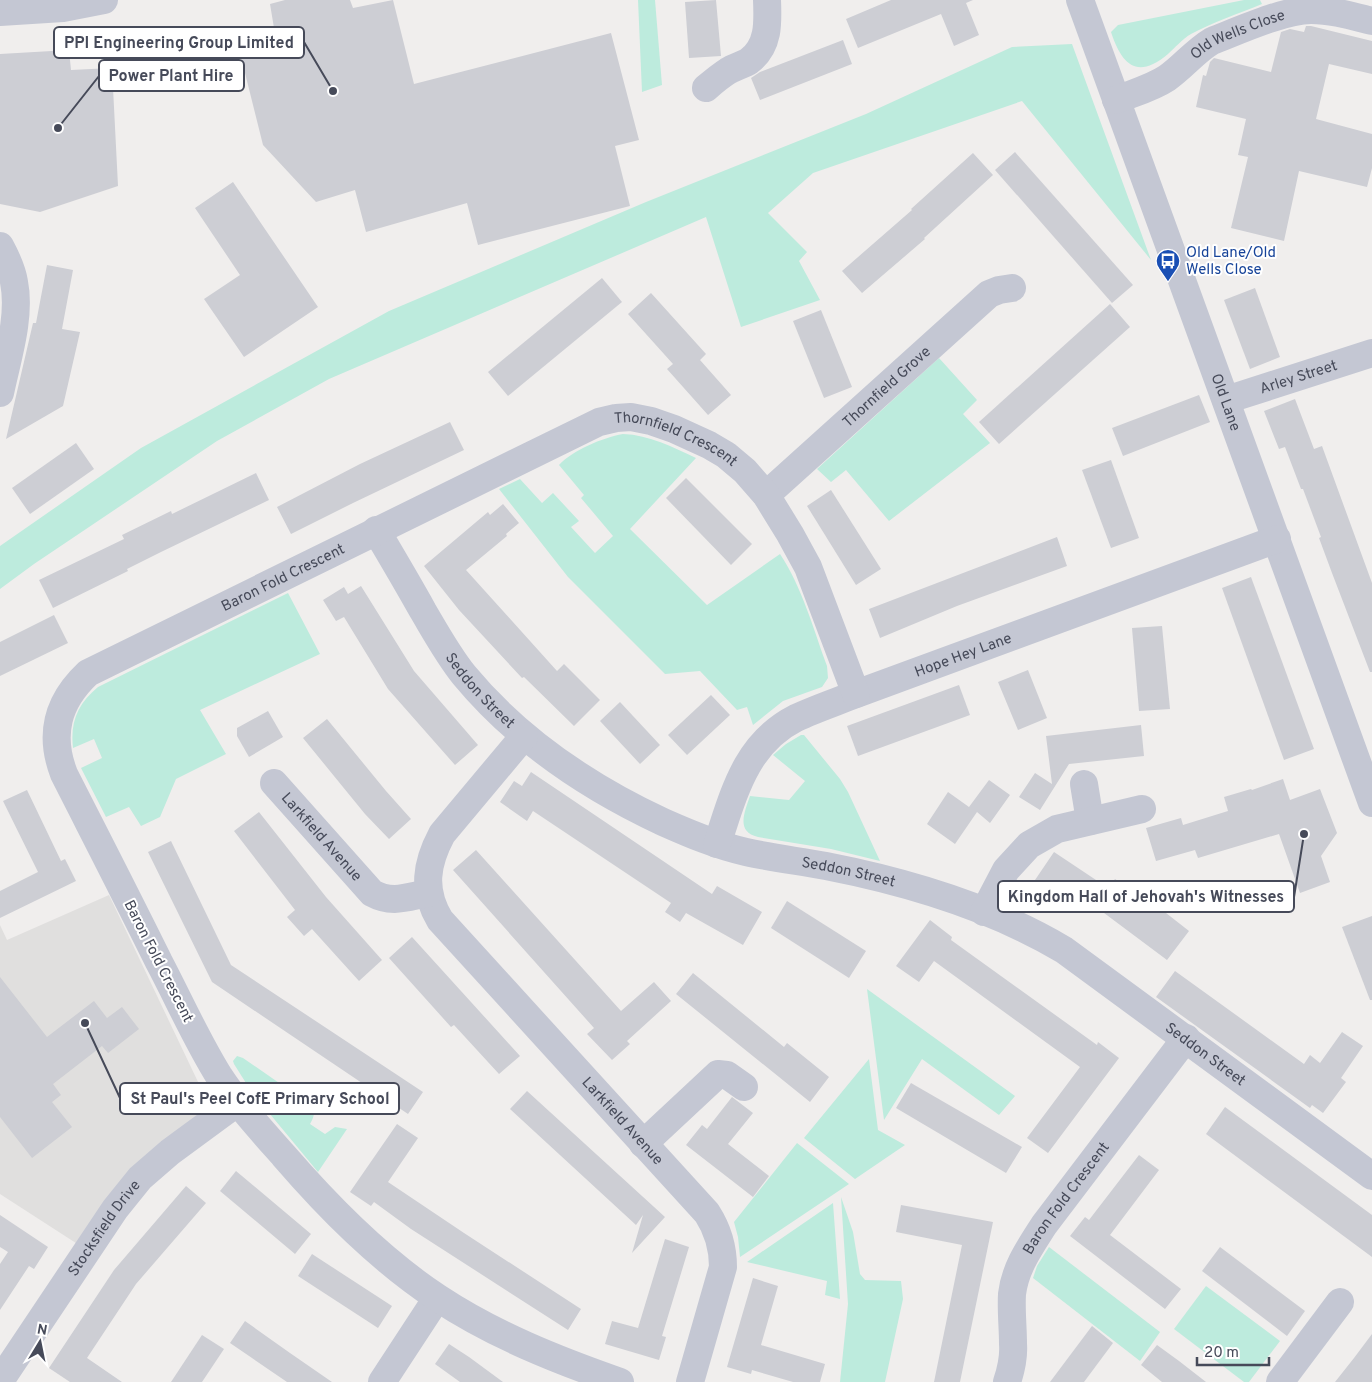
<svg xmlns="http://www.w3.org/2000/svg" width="1372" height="1382" font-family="Overpass,sans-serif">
<rect width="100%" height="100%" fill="#f0eeed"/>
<path fill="#e0dfde" d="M109,895L209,1105L138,1164L79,1245L0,1194V925L7,940Z"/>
<g fill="#bdebdd">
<path d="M638,0H655L662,85L642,92Z"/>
<path d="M1244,0H1260L1262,4C1240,13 1211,23 1191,34C1182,39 1175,48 1168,54C1137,80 1122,65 1111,32L1118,25Z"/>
<path d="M1072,44L1151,260L1022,101L813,173L768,213L807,252L799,261L820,300L741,327L706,217L329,379L217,441L34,564L0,589V546L141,448L389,311L646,202L866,114L1012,47Z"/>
<path d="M939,358L977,400L963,414L990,443L889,521L846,470L831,482L817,469Z"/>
<path d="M623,434C650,435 672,447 696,458L630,529L707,605L780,554C802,587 813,628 827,666L828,678L822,687L783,701L753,725L747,707L737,710L700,671L665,674L568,577L499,489L520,479L542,503L553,493L579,521L571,527L595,553L613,536L581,498L584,495L559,465C573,450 602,438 623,434Z"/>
<path d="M288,593L320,654L200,710L226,754L176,779L160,817L141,826L129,807L106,817L81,768L102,758L94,739L73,748C70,721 78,704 98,687Z"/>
<path d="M801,735H804L840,779L848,792L880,861L831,849L758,837C735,832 745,811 750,796L789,800L805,781L773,755L786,744Z"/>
<path d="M867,989L1015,1096L999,1115L922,1059L884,1120Z"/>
<path d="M237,1056L243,1058L308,1103C316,1110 315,1115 310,1124L325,1134L335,1127L347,1129L318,1172L251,1091L234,1064L233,1061Z"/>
<path d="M869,1059L878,1130L905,1145L855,1179L804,1138Z"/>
<path d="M797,1143L849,1184L740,1257L738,1237L734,1222Z"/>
<path d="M841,1197L853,1232L860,1274L865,1280L901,1281L903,1299L885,1382H840L848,1304Z"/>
<path d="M833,1203L840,1299L825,1295L827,1281L747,1262Z"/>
<path d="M1049,1247L1160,1332L1140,1361L1033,1278L1037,1266Z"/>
<path d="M1206,1286L1280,1341L1249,1382H1244L1174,1329Z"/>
</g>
<g fill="#cdced4">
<path d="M285,0H350L353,8L393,0L414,84L611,33L639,140L615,146L630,206L478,245L467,203L366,232L355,190L316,202L263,145L236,37L274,28L270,4Z"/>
<path d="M716,0L721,56L689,58L685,2Z"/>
<path d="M891,0H973L966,3L979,35L954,46L941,14L858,48L846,19Z"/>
<path d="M1306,26H1311L1372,41V74L1329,64L1316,119L1372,134V168L1367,187L1299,171L1284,241L1231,228L1248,157L1238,155L1246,119L1196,107L1203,75L1206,76L1210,62L1214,58L1271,72L1281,32L1290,29L1304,32Z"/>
<path d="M843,40L852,64L760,100L751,78L760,72Z"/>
<path d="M69,50L71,70L112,68L118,186L40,212L0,204V54Z"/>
<path d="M1015,152L1133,285L1112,303L995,170Z"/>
<path d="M973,153L993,175L924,238L925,239L862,293L842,271L912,210L911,209Z"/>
<path d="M233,182L318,307L244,357L204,299L240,275L195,208Z"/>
<path d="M47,265L73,270L62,329L80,332L63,406L6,439L33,323H36Z"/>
<path d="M602,278L622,302L508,396L488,372Z"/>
<path d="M1255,288L1280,357L1250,369L1224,300Z"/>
<path d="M651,293L706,354L700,360L731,395L708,415L667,369L673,364L628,314Z"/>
<path d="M1110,304L1130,327L999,444L979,422Z"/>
<path d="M821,310L852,387L824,398L793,321Z"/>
<path d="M1199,395L1210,422L1123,456L1112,428Z"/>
<path d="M1295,399L1314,449L1322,446L1372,583V672H1370L1332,573L1319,538L1321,537L1303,489H1301L1285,447L1279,449L1264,411Z"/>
<path d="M450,422L464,450L353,503L291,534L277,507L360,464Z"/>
<path d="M76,443L94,469L30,514L12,488Z"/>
<path d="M1111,460L1139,538L1111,548L1082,470Z"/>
<path d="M256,473L269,500L161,552L127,569L128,571L53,608L39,580L124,539L122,535L171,511L172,514Z"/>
<path d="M686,478L752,544L731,565L666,498Z"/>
<path d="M831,490L881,569L856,585L807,506Z"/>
<path d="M503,504L519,523L506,534L507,536L466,570L557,671L564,664L600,700L574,726L524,677L522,678L459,610L424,566L488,512L490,515Z"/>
<path d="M1057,537L1067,566L957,606L880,638L869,609Z"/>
<path d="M1251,577L1314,749L1284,760L1222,588Z"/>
<path d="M361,586L414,671L478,745L455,765L388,689L344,617L336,621L323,600L344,587L348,594Z"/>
<path d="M54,615L68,643L0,676V642Z"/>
<path d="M1162,626L1170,709L1139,711L1132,628Z"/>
<path d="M1028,670L1047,718L1018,730L998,682Z"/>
<path d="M959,685L970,715L858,756L847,726Z"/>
<path d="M711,695L730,715L687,755L668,735Z"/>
<path d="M620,702L660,745L640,764L600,721Z"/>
<path d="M268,711L283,737L249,757L237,736V728Z"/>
<path d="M327,719L386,791L411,819L389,839L365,814L303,738Z"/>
<path d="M1141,725L1144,756L1069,764L1040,810L1019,797L1035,773L1052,784L1046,736Z"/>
<path d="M531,772L712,894L717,886L762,912L743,945L686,913L680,922L665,912L671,903L533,811L527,821L500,802L514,781L522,786Z"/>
<path d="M1283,779L1290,800L1320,789L1337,833L1321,856L1330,882L1300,893L1279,834L1198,858L1195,850L1156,861L1146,828L1181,818L1183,825L1228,811L1224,797L1251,789L1252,790Z"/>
<path d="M989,780L1010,795L990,823L977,812L955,844L927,824L948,792L969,807Z"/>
<path d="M27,790L61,861L65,859L76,881L0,918V891L38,872L3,801Z"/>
<path d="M259,812L326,897L382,960L359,981L312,929L304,936L287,917L295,910L234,831Z"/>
<path d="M171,841L231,965L423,1092L408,1114L212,982L148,852Z"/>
<path d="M476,850L621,1011L654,982L671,1001L627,1041L630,1044L612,1060L587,1034L594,1028L453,870Z"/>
<path d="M1054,852L1108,888L1115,879L1166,913L1189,931L1167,960L1088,901L1081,911L1035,880Z"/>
<path d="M787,901L866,951L849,978L771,928Z"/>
<path d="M1372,916V1000H1370L1342,927Z"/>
<path d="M930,920L952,937L951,940L1097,1045L1098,1042L1119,1058L1048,1153L1027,1138L1080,1067L934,961L919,982L896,966Z"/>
<path d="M412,937L520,1056L499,1074L454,1025L451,1027L389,958Z"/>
<path d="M1175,971L1304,1064L1310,1055L1320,1063L1342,1032L1363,1046L1341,1078L1346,1082L1323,1113L1312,1105L1310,1108L1156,997Z"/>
<path d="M693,973L784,1047L787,1043L829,1077L810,1102L676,994Z"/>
<path d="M0,977L47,1037L94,1001L107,1018L122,1007L139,1029L108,1053L102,1046L53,1084L61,1095L52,1102L72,1127L32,1158L0,1117Z"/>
<path d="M911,1083L1022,1147L1006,1173L896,1108Z"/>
<path d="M527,1091L665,1217L632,1253L643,1215L636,1225L510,1109Z"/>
<path d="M732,1097L753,1113L728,1144L769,1176L753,1197L686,1145L702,1125L707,1129Z"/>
<path d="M1225,1107L1372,1215V1257L1206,1134Z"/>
<path d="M397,1124L418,1138L388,1182L464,1233L581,1309L568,1330L411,1229L374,1202L371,1206L350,1192Z"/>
<path d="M1139,1155L1159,1170L1110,1235L1181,1289L1165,1309L1070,1236L1085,1217L1089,1220Z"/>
<path d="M236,1171L311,1234L295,1254L220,1191Z"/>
<path d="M186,1186L206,1203L136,1284L87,1358L122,1382H70L49,1368L114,1270Z"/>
<path d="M901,1205L993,1222L960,1382H934L962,1245L896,1232Z"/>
<path d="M0,1215L48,1247L34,1269L29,1266L0,1310V1264L8,1252L0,1247Z"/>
<path d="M665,1239L689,1247L662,1336L666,1337L659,1360L605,1344L612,1321L638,1328Z"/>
<path d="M1220,1247L1305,1311L1287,1336L1202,1271Z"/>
<path d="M312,1254L392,1306L378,1328L298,1276Z"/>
<path d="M753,1278L778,1286L761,1345L825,1364L820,1382H793L752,1370L751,1374L727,1367Z"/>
<path d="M245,1321L290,1353L332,1382H287L230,1343Z"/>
<path d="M1092,1326L1113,1343L1084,1382H1050Z"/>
<path d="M1372,1334V1382H1335L1354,1358Z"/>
<path d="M202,1335L224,1349L202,1382H171Z"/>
<path d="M449,1344L469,1357L503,1382H460L435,1364Z"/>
<path d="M1157,1345L1179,1361L1206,1382H1162L1141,1365Z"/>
</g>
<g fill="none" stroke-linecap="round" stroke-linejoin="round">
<g stroke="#c4c7d3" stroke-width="28">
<path id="s1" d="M1080,0L1372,803"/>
<path d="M0,12L63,8L104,0"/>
<path d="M706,88C713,82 720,76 728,71C734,67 743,65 749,61C769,46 768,23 767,0"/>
<path id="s2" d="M1116,100C1133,93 1152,88 1167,78C1183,67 1195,51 1212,41C1238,31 1284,10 1311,10C1332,10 1352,16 1372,21"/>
<path d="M0,246C6,257 12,270 14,282C21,317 7,359 0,393"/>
<path id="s3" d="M1226,400L1372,353"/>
<path id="s4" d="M766,495L989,294L999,290L1012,288"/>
<path id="s5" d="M376,530C392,557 408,584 423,611C436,633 448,655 464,675C517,739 588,787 663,822C690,834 718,846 746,852C773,858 799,861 826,866C908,882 992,907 1064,950L1372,1176"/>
<path id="s6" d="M524,736L442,834C426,864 422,890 440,920L707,1213C718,1230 723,1246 723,1267L690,1382"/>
<path id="s7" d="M274,783L372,893C392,904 407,897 428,893"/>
<path d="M1084,784L1090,821"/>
<path id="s8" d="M717,844C734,794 745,744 796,718C815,709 836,702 856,694L1277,539"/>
<path d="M984,912L1006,870L1029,845L1057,829L1142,809"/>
<path d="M643,1144L718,1074L727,1075L744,1087"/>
<path id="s9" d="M0,1381L115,1209L140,1178L170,1152L238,1102"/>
<path d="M382,1382L437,1298"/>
<path id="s10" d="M620,1382C557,1360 494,1335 438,1298C379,1259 329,1208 284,1156C261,1130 238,1105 219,1076C196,1039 179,1000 159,962C128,899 96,837 64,774C49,735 57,702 88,673L599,422L616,418L631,417L651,421L674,429L709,445L726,455L745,471L766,495L790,534L808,567L856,694"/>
<path id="s11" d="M1007,1382C1011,1370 1014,1357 1013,1344C1013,1327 1011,1311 1012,1294C1015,1268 1030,1247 1044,1225L1186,1038"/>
<path d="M1280,1382L1340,1302"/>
</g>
</g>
<defs>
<g id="bus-pin" transform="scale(1.25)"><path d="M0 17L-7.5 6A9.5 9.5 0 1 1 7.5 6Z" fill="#1a4fb4" stroke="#fff"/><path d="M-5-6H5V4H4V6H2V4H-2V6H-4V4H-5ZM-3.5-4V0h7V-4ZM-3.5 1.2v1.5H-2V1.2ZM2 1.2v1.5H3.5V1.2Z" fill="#fff"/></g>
</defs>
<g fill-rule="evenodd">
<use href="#bus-pin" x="1168" y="261"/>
</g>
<g text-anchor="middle" stroke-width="4" stroke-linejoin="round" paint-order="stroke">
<g font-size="15" fill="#464a59" stroke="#fff">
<text dy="5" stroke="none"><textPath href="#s2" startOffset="140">Old Wells Close</textPath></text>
<text dy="5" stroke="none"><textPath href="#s3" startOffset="76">Arley Street</textPath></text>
<text dy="5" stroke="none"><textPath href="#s4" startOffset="162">Thornfield Grove</textPath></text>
<text dy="5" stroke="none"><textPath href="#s1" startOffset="428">Old Lane</textPath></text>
<text dy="5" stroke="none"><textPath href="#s10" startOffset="1616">Thornfield Crescent</textPath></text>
<text dy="5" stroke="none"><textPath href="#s10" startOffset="1182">Baron Fold Crescent</textPath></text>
<text dy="5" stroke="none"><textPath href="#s8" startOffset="332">Hope Hey Lane</textPath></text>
<text dy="5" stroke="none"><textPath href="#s5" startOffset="192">Seddon Street</textPath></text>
<text dy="5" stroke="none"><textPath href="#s7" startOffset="72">Larkfield Avenue</textPath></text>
<text dy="5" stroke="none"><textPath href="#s5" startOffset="612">Seddon Street</textPath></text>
<text transform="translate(159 961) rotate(63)" y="5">Baron Fold Crescent</text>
<text dy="5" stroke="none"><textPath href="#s5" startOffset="1018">Seddon Street</textPath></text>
<text dy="5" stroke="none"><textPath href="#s6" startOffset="490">Larkfield Avenue</textPath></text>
<text dy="5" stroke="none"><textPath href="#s11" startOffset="200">Baron Fold Crescent</textPath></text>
<text dy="5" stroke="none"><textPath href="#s9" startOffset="185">Stocksfield Drive</textPath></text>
</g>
<g font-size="15" fill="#164399" stroke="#fff" text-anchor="start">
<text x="1186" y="257">Old Lane/Old<tspan x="1186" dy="17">Wells Close</tspan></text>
</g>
</g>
<path fill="none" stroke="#464a59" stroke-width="2" d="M333 91L304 42M58 128L99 76M1304 834L1294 897M85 1023L120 1098"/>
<g fill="#464a59" stroke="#fff" stroke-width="2">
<circle cx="333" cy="91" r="5"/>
<circle cx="58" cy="128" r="5"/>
<circle cx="1304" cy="834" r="5"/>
<circle cx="85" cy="1023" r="5"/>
</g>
<g fill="#fff" stroke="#464a59" stroke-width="2">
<rect x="54" y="27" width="250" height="31" rx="5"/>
<rect x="99" y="60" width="145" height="31" rx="5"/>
<rect x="998" y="881" width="296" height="31" rx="5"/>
<rect x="120" y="1083" width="279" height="31" rx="5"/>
</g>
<g font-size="16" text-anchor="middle" font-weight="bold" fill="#464a59">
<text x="179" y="48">PPI Engineering Group Limited</text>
<text x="171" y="81">Power Plant Hire</text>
<text x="1146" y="902">Kingdom Hall of Jehovah's Witnesses</text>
<text x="260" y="1104">St Paul's Peel CofE Primary School</text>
</g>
<g transform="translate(40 1342) rotate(10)" stroke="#ffffff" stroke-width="4" paint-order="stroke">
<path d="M0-4L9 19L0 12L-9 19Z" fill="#464a59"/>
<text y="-8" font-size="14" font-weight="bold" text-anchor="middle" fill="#464a59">N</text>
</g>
<path d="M1197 1357v8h72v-8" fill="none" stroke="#464a59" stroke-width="2.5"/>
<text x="1204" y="1357" font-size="15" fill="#464a59" stroke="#ffffff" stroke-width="4" paint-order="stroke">20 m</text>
</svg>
